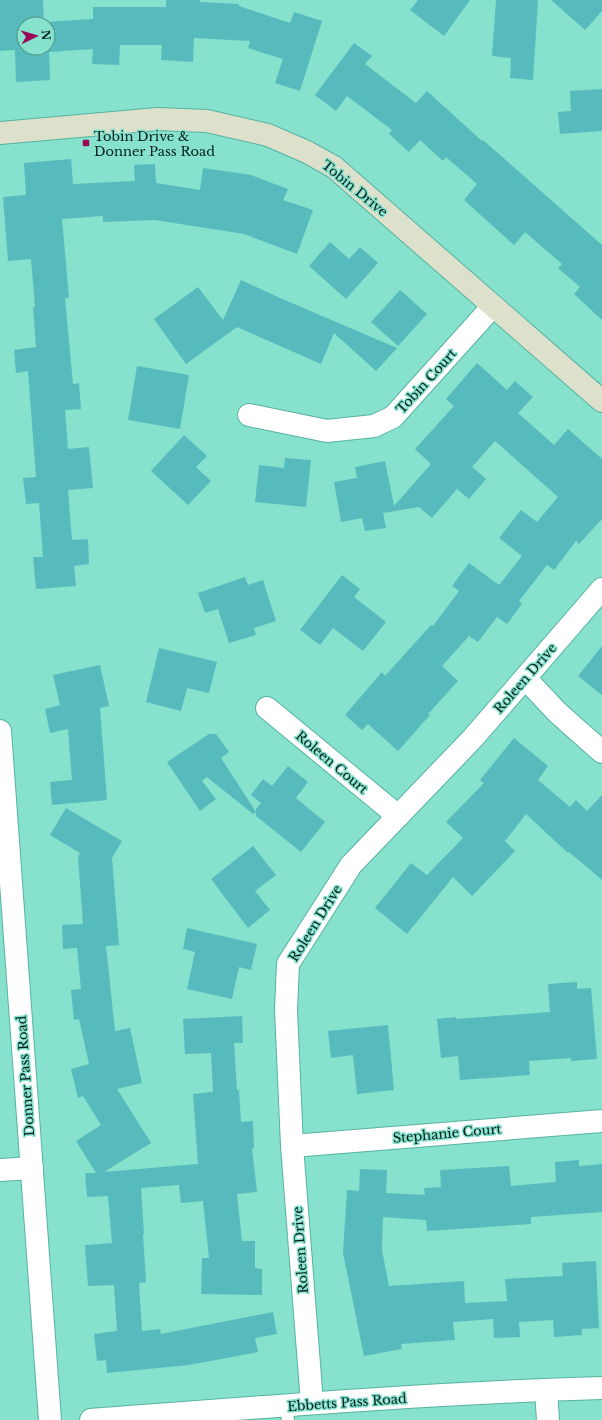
<svg xmlns="http://www.w3.org/2000/svg" width="602" height="1420" font-family="'Libre Baskerville',serif">
<rect width="100%" height="100%" fill="#86e1cd"/>
<g fill="#57babd" fill-rule="evenodd">
<path d="M0,0H43L44,22L93,19V7H166V0H200V2L239,4V6L290,23L294,12L322,21L300,91L275,83L283,59L248,48L250,41L194,38L193,62L161,60L162,45H120L119,65L92,64L93,49L49,52L50,80L16,82L15,50L0,51ZM24,24H48V48H24Z"/>
<path d="M418,0H470L444,36L410,10Z"/>
<path d="M496,0H538L533,80L510,78L511,58L492,56Z"/>
<path d="M551,0H602V11L585,30Z"/>
<path d="M354,43L372,56L365,64L416,103L427,91L482,141L483,140L602,245V320L574,294L580,287L558,268L562,264L525,232L514,245L464,200L477,184L446,157L443,161L420,140L409,152L389,134L392,130L347,96L336,111L315,95Z"/>
<path d="M602,89V131L560,134L558,112L571,111L570,91Z"/>
<path d="M71,159L73,184L135,181L134,165L155,164L156,183L200,190L203,168L251,175L288,189L283,200L313,210L297,254L244,234L155,220L103,222V216L62,219L69,298H65L73,384L79,383L81,409L65,410L68,449L89,447L93,488L68,490L72,540L88,539L89,564L74,566L76,586L36,589L33,557H43L39,503L26,504L23,478L36,477L28,371L16,373L14,350L36,347L33,307H35L31,259L8,261L3,197L26,195L24,163Z"/>
<path d="M330,242L349,259L360,247L378,263L346,299L309,266Z"/>
<path d="M241,280L280,298L397,348L376,371L334,333L321,364L237,327L186,364L154,319L198,287L223,320Z"/>
<path d="M400,290L427,314L398,346L371,322Z"/>
<path d="M477,363L507,390L515,381L533,397L518,413L554,445L568,429L602,459V519L579,544L576,541L554,570L547,565L519,601L522,604L507,624L497,617L478,642L469,636L442,666L458,681L428,714L430,715L398,751L368,724L362,730L345,715L382,672L385,676L431,625L433,626L459,591L452,586L469,563L499,585L522,556L499,538L521,510L537,522L558,497L495,441L472,467L486,479L469,499L457,489L432,518L419,507L383,513L386,528L365,531L362,518L341,522L334,482L357,478L355,467L385,461L394,506L431,464L415,449L454,406L446,399Z"/>
<path d="M137,366L189,375L180,429L128,420Z"/>
<path d="M184,435L207,456L196,467L211,481L188,505L151,471Z"/>
<path d="M285,458L311,460L306,507L255,502L259,465L284,468Z"/>
<path d="M342,575L360,589L354,597L386,622L363,651L333,628L320,645L300,630Z"/>
<path d="M245,577L248,585L263,580L276,621L254,628L256,635L229,643L218,609L205,613L198,593Z"/>
<path d="M602,646V695L578,676Z"/>
<path d="M159,648L217,662L209,693L187,688L181,711L146,702Z"/>
<path d="M100,665L109,706L100,708L107,800L52,805L50,782L72,780L68,729L50,733L45,709L60,705L53,675Z"/>
<path d="M209,734H216L229,752L221,758L256,812L253,814L207,777L202,781L216,799L200,811L167,762Z"/>
<path d="M514,738L548,766L538,780L570,807L576,800L587,811L602,795V880L569,852L568,853L526,814L505,841L515,851L472,896L453,877L407,934L375,908L411,863L427,875L463,838L446,822L484,783L480,780Z"/>
<path d="M288,766L308,782L296,798L325,822L301,852L256,816V809L261,803L251,795L263,779L272,786Z"/>
<path d="M66,808L122,841L112,858L119,945L106,946L115,1031L130,1028L142,1083L117,1089L151,1143L104,1172L198,1164L193,1094L213,1092L211,1053L185,1054L183,1019L242,1016L243,1043H234L237,1090H239L241,1122L253,1121L254,1148H252L257,1192L237,1194L242,1241H255V1268L262,1269V1295L201,1294L202,1258H209L203,1201L181,1203L179,1185L141,1188L144,1234H143L146,1282L139,1283L142,1331L160,1329L161,1334L273,1312L277,1334L255,1338L258,1352L189,1365L107,1373L106,1360L97,1361L94,1334L117,1331L114,1285L88,1286L85,1245L112,1243L108,1196L87,1197L85,1173H96L76,1141L101,1125L83,1096L78,1098L71,1069L89,1064L79,1019L74,1020L71,990L81,989L77,948L63,949L62,925L83,924L78,857L80,853L50,835Z"/>
<path d="M253,846L276,875L255,891L270,910L248,928L211,879Z"/>
<path d="M187,928L257,944L251,970L239,967L232,999L187,989L195,952L183,949Z"/>
<path d="M577,982V989L591,988L597,1059L571,1061V1058L529,1061L530,1075L460,1080L458,1056L441,1058L437,1019L456,1017V1019L550,1012L548,984Z"/>
<path d="M388,1025L394,1090L357,1094L353,1055L331,1058L328,1031Z"/>
<path d="M579,1160V1166L602,1164V1212L531,1217V1224L427,1231L426,1220L383,1217L382,1250L389,1286L464,1281L465,1303L507,1301L505,1279L563,1276L562,1263L596,1261L599,1328L582,1329V1335L554,1337L553,1320L519,1322L520,1337L494,1338L493,1319L453,1322L455,1340L401,1344L402,1349L364,1356L343,1253L347,1190L359,1191L360,1169L387,1170L386,1193L425,1195L424,1188L441,1187L440,1170L509,1166L511,1186L556,1182L555,1162Z"/>
</g>
<g fill="none" stroke-linecap="round" stroke-linejoin="round">
<g stroke="#57b3a0" stroke-width="14">
<path id="lane" d="M286,1405L288,1420"/>
</g>
<g stroke="#57b3a0" stroke-width="24">
<g id="street">
<path d="M249,415L327,431L374,426L393,417L493,306"/>
<path d="M525,678L558,713L602,752"/>
<path d="M267,708L398,816"/>
<path d="M0,731L50,1420"/>
<path d="M292,1146L602,1121"/>
<path d="M0,1170L32,1168"/>
<path d="M546,1390L548,1420"/>
<path d="M312,1403L292,1146L286,1010L288,964L351,865L473,738L602,589"/>
<path d="M91,1420C261,1407 432,1393 602,1388"/>
</g>
</g>
<g stroke="#57b3a0" stroke-width="24">
<path id="secondary" d="M0,133L158,119L207,121L268,135L307,152L334,167L602,401"/>
</g>
<use href="#lane" stroke="#fff" stroke-width="12"/>
<use href="#street" stroke="#fff" stroke-width="22"/>
<use href="#secondary" stroke="#dde1cb" stroke-width="22"/>
</g>
<rect fill="#9b0655" stroke="#86e1cd" stroke-width="1.5" x="82" y="139" width="8" height="8" rx="2"/>
<g text-anchor="middle" stroke-width="3" stroke-linejoin="round" paint-order="stroke">
<g font-size="13" fill="#03201a" stroke="#86e1cd" text-anchor="start">
<text x="94" y="141">Tobin Drive &amp;<tspan x="94" dy="15">Donner Pass Road</tspan></text>
</g>
<g font-size="13" fill="#03201a" stroke="#86e1cd">
<text transform="translate(355 188) rotate(39)" y="5">Tobin Drive</text>
<text transform="translate(426 381) rotate(-48)" y="5">Tobin Court</text>
<text transform="translate(525 678) rotate(-49)" y="5">Roleen Drive</text>
<text transform="translate(332 762) rotate(40)" y="5">Roleen Court</text>
<text transform="translate(315 923) rotate(-58)" y="5">Roleen Drive</text>
<text transform="translate(25 1076) rotate(-94)" y="5">Donner Pass Road</text>
<text transform="translate(447 1133) rotate(-5)" y="5">Stephanie Court</text>
<text transform="translate(300 1250) rotate(-94)" y="5">Roleen Drive</text>
<text transform="translate(347 1402) rotate(-4)" y="5">Ebbetts Pass Road</text>
</g>
</g>
<g transform="translate(36 36) rotate(85)"><circle r="19" fill="#86e1cd" stroke="#529485"/>
<path d="M0-3L7 15L0 10L-7 15Z" fill="#9b0655"/>
<text y="-6" font-size="11" font-weight="bold" text-anchor="middle" fill="#03201a">N</text>
</g>
</svg>
